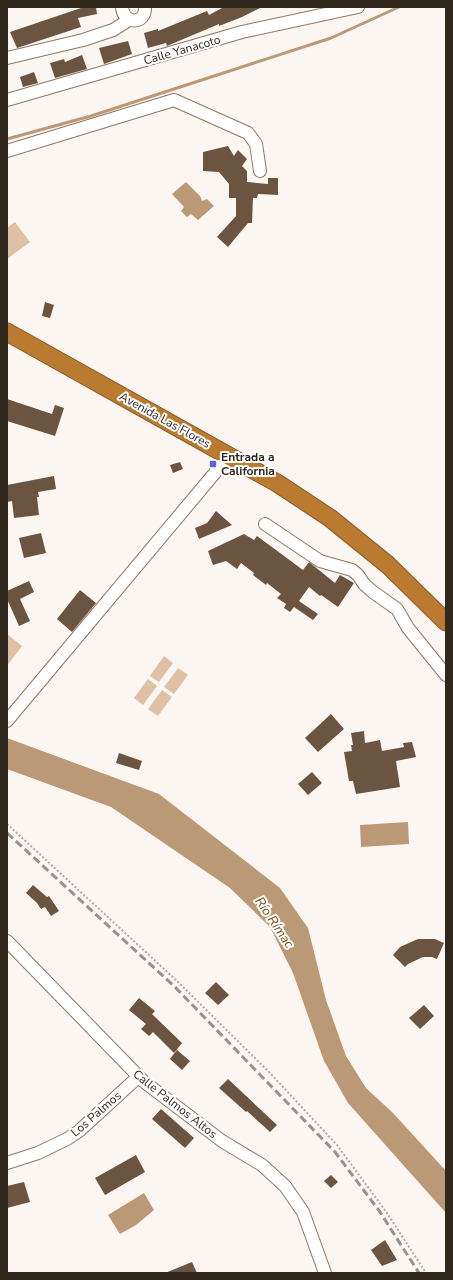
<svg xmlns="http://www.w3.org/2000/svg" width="453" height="1280" font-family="'Nunito Sans',sans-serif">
<rect width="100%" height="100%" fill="#fbf6f1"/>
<g fill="#dec1a5">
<path d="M15,222L30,242L7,259V228Z"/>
<path d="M7,634L22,646L7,666Z"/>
<path d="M164,656L173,663L159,682L150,676Z"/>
<path d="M178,668L188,675L174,694L164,687Z"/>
<path d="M148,679L157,686L143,705L134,698Z"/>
<path d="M162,690L172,697L158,716L148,709Z"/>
</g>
<g fill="#bc9976">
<path d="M186,182L200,196L202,201L207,199L214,206L198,220L191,214L187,217L181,211L184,207L172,194Z"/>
<path d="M7,738L159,794L280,888L308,928L326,1000L346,1056L366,1088L393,1113L446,1171V1213L348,1103L324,1061L293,973L270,927L230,888L111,807L7,769Z"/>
<path d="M408,822L409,844L361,847L360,825Z"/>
<path d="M144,1193L154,1210L136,1225L120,1234L108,1215Z"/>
</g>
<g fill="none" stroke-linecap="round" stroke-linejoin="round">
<path stroke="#bc9976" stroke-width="3" d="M7,139L91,116L331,38L399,7"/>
</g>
<g fill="#6b5540">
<path d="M81,7H96L97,14L78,18L81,27L17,48L10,32L81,8Z"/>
<path d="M224,7H262L242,17L219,26V24L167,46L166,43L148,48L144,33L158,29V31L207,11L209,15Z"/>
<path d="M128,41L132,54L104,64L99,48Z"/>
<path d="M82,55L87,69L55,78L50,63L64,59L65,62Z"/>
<path d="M34,72L38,83L23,87L20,77Z"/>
<path d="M228,146L234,156L238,150L247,159L242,166L247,171V182L268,184V178H278V195L258,194L257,198H253L252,223H248L228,247L217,237L236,216V198H229V184L219,172L203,171V152Z"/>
<path d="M45,302L54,305L50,318L42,316Z"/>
<path d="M7,399L52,414L55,405L64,408L55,436L7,421Z"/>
<path d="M180,462L183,469L173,473L170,465Z"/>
<path d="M54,476L56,489L38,492L39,497H37L39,515L14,518L12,501L7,502V485Z"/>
<path d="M216,511L232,525L199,539L195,528L207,523Z"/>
<path d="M41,533L46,553L24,558L19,538Z"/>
<path d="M244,534L254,540L257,536L303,570L309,562L335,583L340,575L354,583L338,607L321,595L320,596L309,587L299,601L318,614L313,620L294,607L290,612L284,608L286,604L277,598L281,594L267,583L266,585L253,575L254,573L241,563L237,569L226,561L213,565L208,551Z"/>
<path d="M29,581L34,592L20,599L30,621L19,626L7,599V591Z"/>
<path d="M80,590L96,603L72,632L57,619Z"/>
<path d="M331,714L344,729L318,752L305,738Z"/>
<path d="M364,731L365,743L380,740L382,751L404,747L403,743L412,742L416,757L396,761L400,787L356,794L353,781H349L344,752L352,751L351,745H353L351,733Z"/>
<path d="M119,753L142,761L139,770L116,763Z"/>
<path d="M312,772L322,783L308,795L298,784Z"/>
<path d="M33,885L47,897L49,896L59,911L51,916L45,907L41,909L37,903L26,893Z"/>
<path d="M418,939H435L444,943L437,959L432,957H423L408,964L405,967L393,955L400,947Z"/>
<path d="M216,982L229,995L218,1005L205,993Z"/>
<path d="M139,998L155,1011L152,1014L182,1043L174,1053L153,1032L149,1036L141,1029L146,1024L129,1010Z"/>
<path d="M424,1005L434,1016L420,1029L409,1018Z"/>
<path d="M177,1050L190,1061L182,1070L170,1059Z"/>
<path d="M228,1079L277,1125L270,1132L247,1111L246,1112L219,1088Z"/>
<path d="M161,1109L194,1138L185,1148L152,1119Z"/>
<path d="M136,1155L145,1172L105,1195L95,1178Z"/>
<path d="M331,1175L338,1182L331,1188L324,1181Z"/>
<path d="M24,1182L30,1202L7,1208V1186Z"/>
<path d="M385,1240L397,1260L382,1266L371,1250Z"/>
<path d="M192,1262L197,1273H165Z"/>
</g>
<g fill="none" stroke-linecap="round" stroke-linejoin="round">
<g stroke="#8f7862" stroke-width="14">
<g id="minor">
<path d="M122,7C123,25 146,25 145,7"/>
<path d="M7,58L83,40L113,30L129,20"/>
<path d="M7,100L242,32L358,7"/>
<path d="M7,151L174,100L248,133L256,144L260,171"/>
<path d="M265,524L320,561L352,570L358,575L364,584L373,592L397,609L408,628L446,675"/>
<path d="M7,721L229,456"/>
<path d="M7,941L143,1081L222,1141L262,1165L285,1186L303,1212L325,1273"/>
<path d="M7,1163L38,1153L67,1139L79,1131L138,1077"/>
</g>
</g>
<g stroke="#8a5d29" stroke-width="19">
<path id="highway" d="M7,332L277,483L330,518L388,565L446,622"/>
</g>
<path stroke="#b1aba4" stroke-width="2" stroke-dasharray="2 2" stroke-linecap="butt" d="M7,824L176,980L270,1073L337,1145L387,1213L426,1273"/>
<use href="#minor" stroke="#fff" stroke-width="12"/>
<use href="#highway" stroke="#ba7a30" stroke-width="17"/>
<path stroke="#99928a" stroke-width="3" stroke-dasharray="8 4" stroke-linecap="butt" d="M7,833L174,986L335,1152L380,1212L419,1273"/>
</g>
<rect fill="#5e66de" stroke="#fff" stroke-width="1.5" x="209" y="460" width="8" height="8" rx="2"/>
<g text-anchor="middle" stroke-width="4" stroke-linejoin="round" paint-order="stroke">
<g font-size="12" fill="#30271d" stroke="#fff">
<text transform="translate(182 50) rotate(-16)" y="4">Calle Yanacoto</text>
<text transform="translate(165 420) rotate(29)" y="4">Avenida Las Flores</text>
<text transform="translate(175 1104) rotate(38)" y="4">Calle Palmos Altos</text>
<text transform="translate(96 1114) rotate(-41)" y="4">Los Palmos</text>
</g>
<g font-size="12" font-weight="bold" fill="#30271d" stroke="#fff" text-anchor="start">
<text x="221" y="461">Entrada a<tspan x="221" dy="14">California</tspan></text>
</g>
<g font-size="13" font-style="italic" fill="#7a4b10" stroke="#fff">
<text transform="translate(275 922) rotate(56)" y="5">Río Rímac</text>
</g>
</g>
<rect width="453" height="1280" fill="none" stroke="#30271d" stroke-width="16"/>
</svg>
